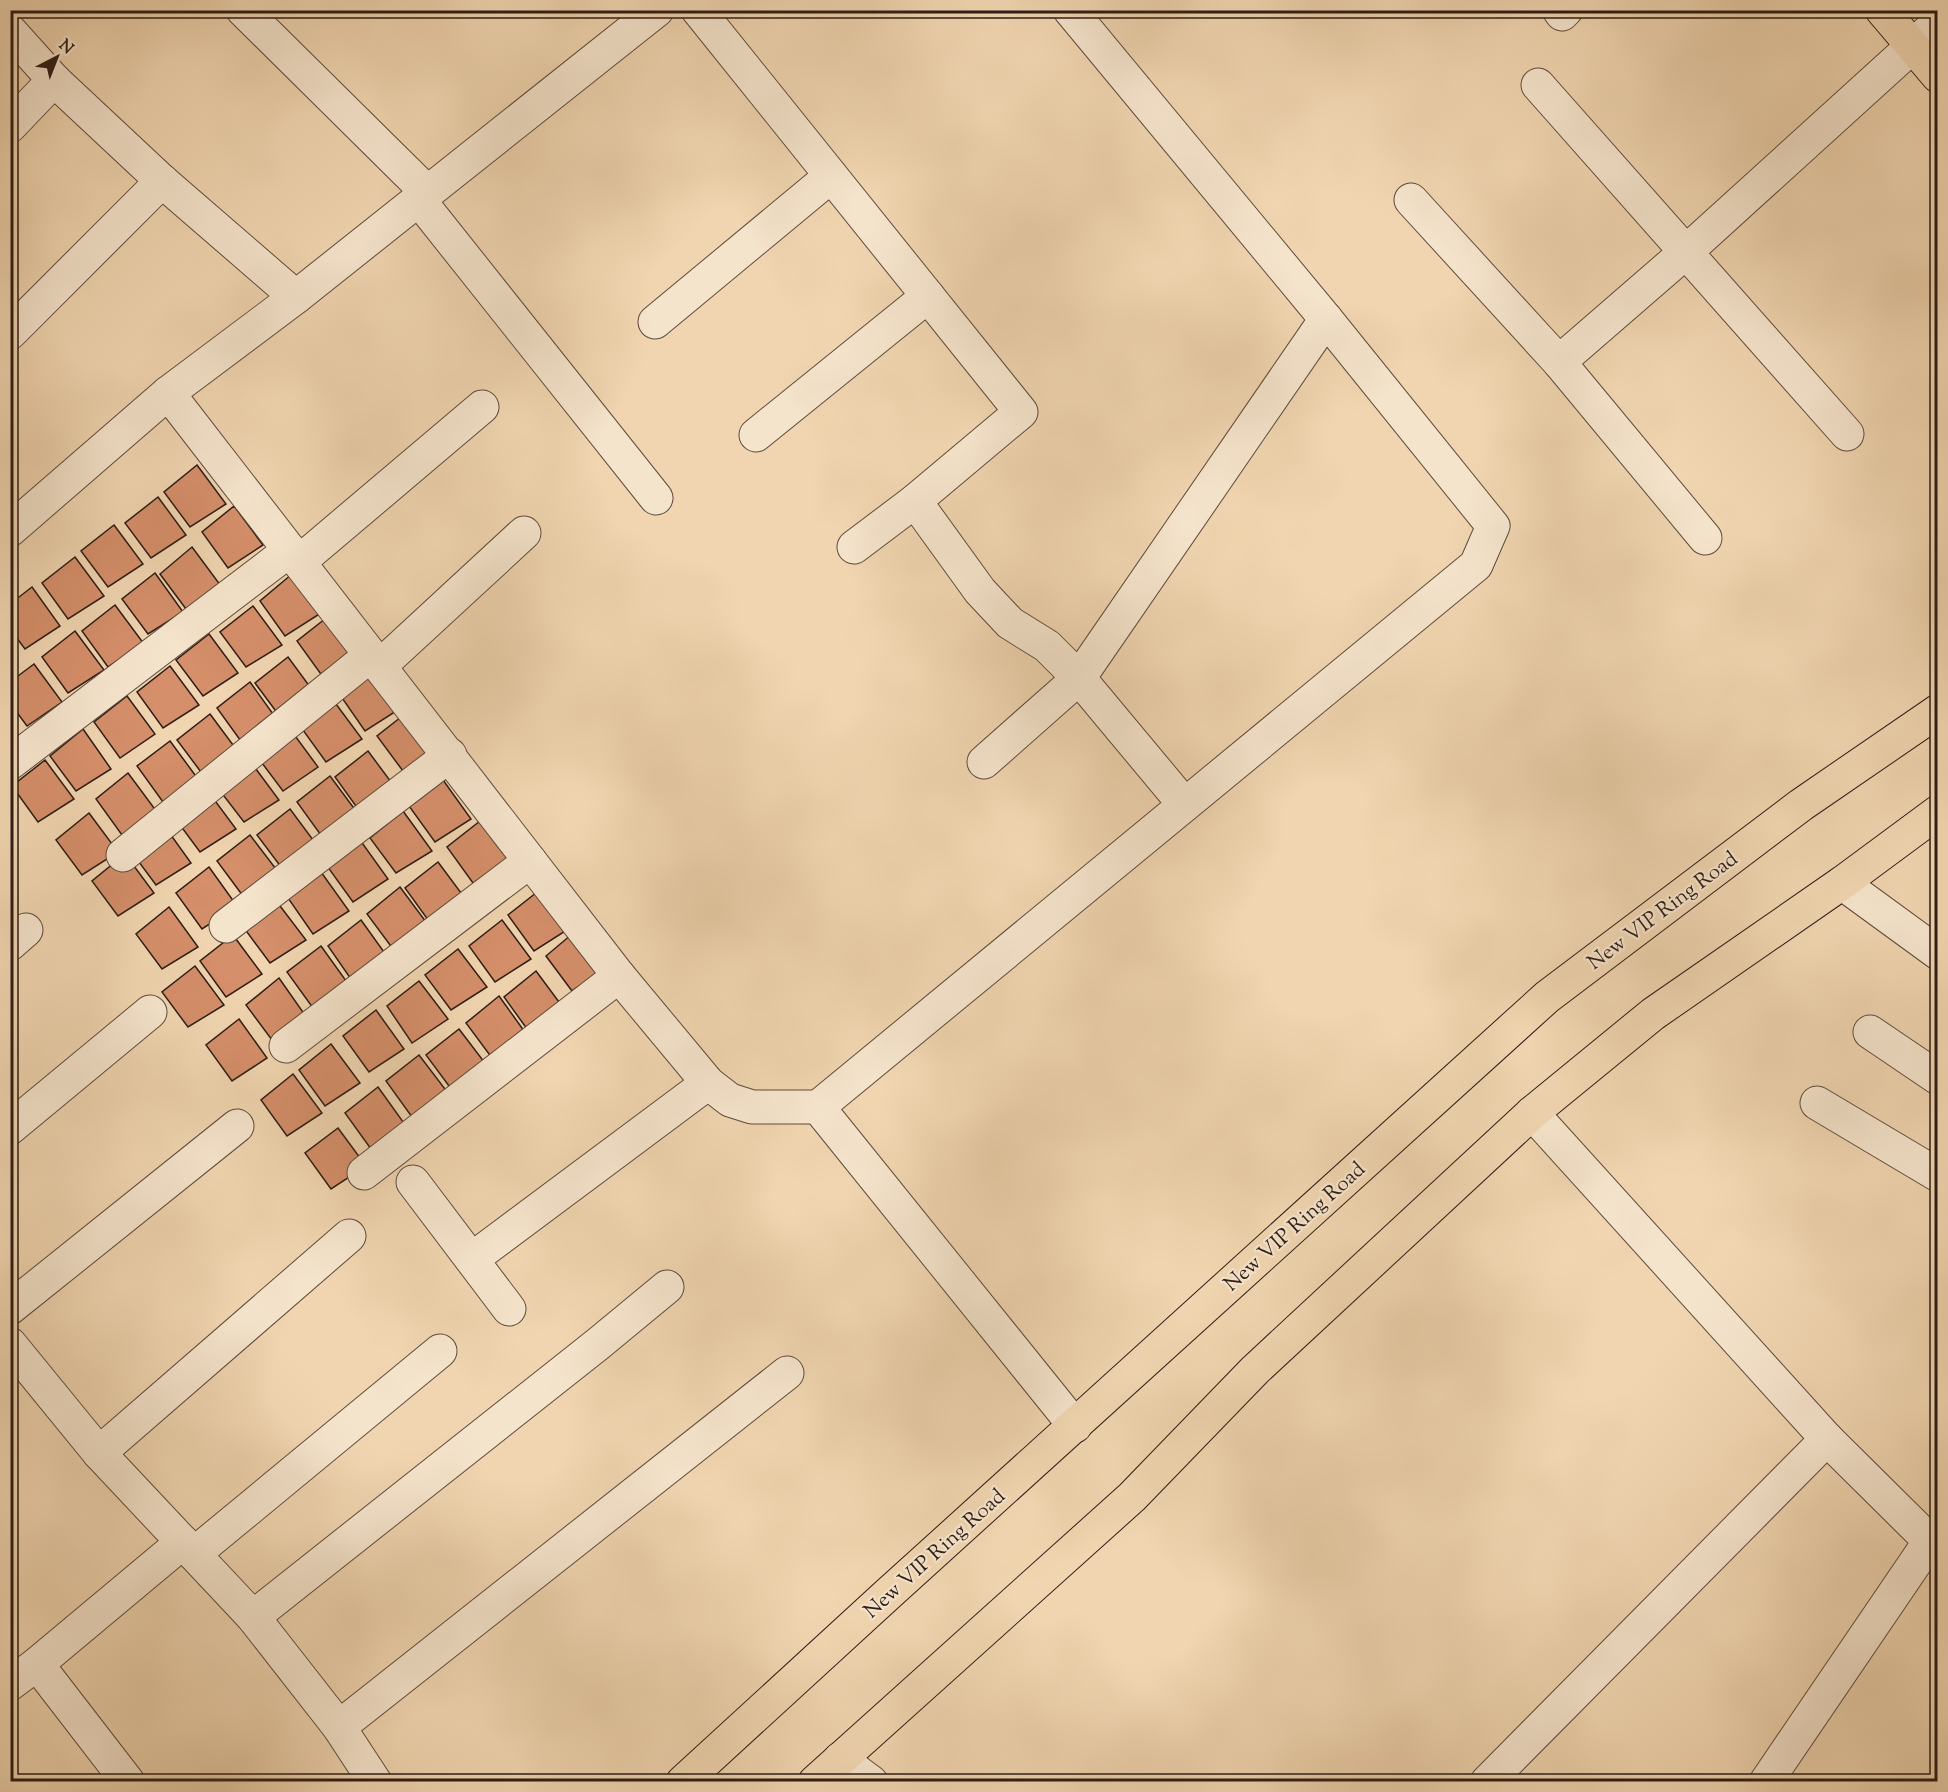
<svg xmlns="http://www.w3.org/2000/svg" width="1948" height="1792" font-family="'Sorts Mill Goudy',serif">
<rect width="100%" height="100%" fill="#f0d5b0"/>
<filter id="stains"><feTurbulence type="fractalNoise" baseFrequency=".00333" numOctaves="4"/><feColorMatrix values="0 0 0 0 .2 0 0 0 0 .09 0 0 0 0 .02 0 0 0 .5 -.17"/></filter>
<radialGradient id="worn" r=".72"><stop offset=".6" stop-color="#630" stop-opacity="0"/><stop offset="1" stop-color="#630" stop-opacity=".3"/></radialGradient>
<g fill="#d58f6a" stroke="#2e1d16" stroke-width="1.5">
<path d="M197,465L226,504L190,527L164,492Z"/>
<path d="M158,497L186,535L151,558L125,523Z"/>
<path d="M234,506L263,545L228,568L202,532Z"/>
<path d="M114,525L143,564L108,587L81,551Z"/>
<path d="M192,547L221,586L186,609L160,574Z"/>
<path d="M75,557L104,596L68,619L42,583Z"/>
<path d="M155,573L183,612L148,634L122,599Z"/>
<path d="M292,574L321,613L285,636L260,601Z"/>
<path d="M32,587L60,626L25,649L10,629V604Z"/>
<path d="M115,605L144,644L108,667L82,631Z"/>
<path d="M253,606L282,645L246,667L220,632Z"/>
<path d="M330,615L358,654L323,677L297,641Z"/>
<path d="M75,631L104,670L68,693L42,657Z"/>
<path d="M209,634L238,673L203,696L176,660Z"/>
<path d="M288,657L316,695L281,718L255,683Z"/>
<path d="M34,664L62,702L27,726L10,703V682Z"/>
<path d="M170,666L199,705L163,728L137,692Z"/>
<path d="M372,669L401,708L365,731L340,695Z"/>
<path d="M250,682L278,721L243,744L217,708Z"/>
<path d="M127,696L155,734L120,758L94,722Z"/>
<path d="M333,700L362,739L326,762L300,726Z"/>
<path d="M410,710L439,748L403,771L377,736Z"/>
<path d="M210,714L239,753L204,776L177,740Z"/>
<path d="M83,729L111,769L76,791L50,756Z"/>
<path d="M290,729L318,767L283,791L256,755Z"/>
<path d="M170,741L198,779L163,802L137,766Z"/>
<path d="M368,751L397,790L361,813L335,777Z"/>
<path d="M45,760L74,799L38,822L12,786Z"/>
<path d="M250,761L279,800L244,822L217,787Z"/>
<path d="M128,773L157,812L122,835L96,799Z"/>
<path d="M330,776L359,815L323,838L297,802Z"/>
<path d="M443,780L471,819L435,842L409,806Z"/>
<path d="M207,790L236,829L200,852L174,817Z"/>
<path d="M290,809L319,848L284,871L257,835Z"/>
<path d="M403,811L432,851L396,873L370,838Z"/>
<path d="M89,813L118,852L82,875L56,840Z"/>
<path d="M480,821L508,859L473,883L447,847Z"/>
<path d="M163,824L191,863L156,885L130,850Z"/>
<path d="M250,835L279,873L243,896L217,861Z"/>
<path d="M360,840L388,879L353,902L327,866Z"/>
<path d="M125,854L154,893L118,916L92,881Z"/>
<path d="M438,862L467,901L431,924L405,888Z"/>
<path d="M209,867L237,906L202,929L176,893Z"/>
<path d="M321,872L349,911L313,934L288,898Z"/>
<path d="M400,887L429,926L393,949L367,914Z"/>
<path d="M541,889L570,928L534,951L508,915Z"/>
<path d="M277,902L306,940L270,963L244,928Z"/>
<path d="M169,907L198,947L162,969L136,934Z"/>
<path d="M361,920L389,959L353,982L328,946Z"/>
<path d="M502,920L531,959L495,982L469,946Z"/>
<path d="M578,929L607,968L572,991L546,956Z"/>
<path d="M233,935L262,974L226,997L200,961Z"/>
<path d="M321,946L349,985L313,1008L287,972Z"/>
<path d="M458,949L487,987L451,1010L425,975Z"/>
<path d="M195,966L224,1005L188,1027L162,992Z"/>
<path d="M536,971L565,1010L530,1033L504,997Z"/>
<path d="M279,978L307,1018L272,1040L246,1005Z"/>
<path d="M419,981L448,1019L412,1043L387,1006Z"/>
<path d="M499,996L527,1035L492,1058L466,1023Z"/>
<path d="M376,1010L404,1049L369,1072L343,1036Z"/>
<path d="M239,1019L267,1058L232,1081L206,1045Z"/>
<path d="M459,1029L488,1067L452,1090L426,1055Z"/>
<path d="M331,1044L360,1083L325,1106L299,1070Z"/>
<path d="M419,1055L448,1093L412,1117L386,1081Z"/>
<path d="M293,1074L322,1113L287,1136L261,1100Z"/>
<path d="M378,1087L406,1126L371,1149L345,1113Z"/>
<path d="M338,1128L366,1166L331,1189L305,1153Z"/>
</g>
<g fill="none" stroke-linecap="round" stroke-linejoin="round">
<g stroke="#5e4b3c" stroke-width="35">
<g id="street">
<path d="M243,10L428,193"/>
<path d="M698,10L1021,412L915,501L980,591L1010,623L1047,646L1079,678L1184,804"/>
<path d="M1070,10L1326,319L1493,526L1476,565L818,1107L1075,1426"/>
<path d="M1559,10L1562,14L1566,10"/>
<path d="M10,31L54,80L162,181L296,297"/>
<path d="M1538,85L1847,434"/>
<path d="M10,126L54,80"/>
<path d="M419,200L656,498"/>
<path d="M1411,200L1559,362L1687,251L1938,23"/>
<path d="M655,322L831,176"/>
<path d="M10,333L162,181"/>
<path d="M1559,362L1705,538"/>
<path d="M168,393L619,976L708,1083L730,1100L752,1107H818"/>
<path d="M756,435L928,296"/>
<path d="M10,530L168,393L296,297L657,10"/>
<path d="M854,547L915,501"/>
<path d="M299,562L482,407"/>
<path d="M380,666L524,533"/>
<path d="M984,762L1079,678L1326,319"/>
<path d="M10,763L290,550"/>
<path d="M123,855L371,655"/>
<path d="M1842,883L1938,953"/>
<path d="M226,926L450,755"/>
<path d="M10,944L26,930"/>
<path d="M1870,1032L1938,1078"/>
<path d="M286,1046L530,861"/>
<path d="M1817,1103L1938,1175"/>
<path d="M1532,1113L1827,1439L1938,1549"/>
<path d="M10,1128L150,1012"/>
<path d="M364,1173L619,976"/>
<path d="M413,1182L509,1309"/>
<path d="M472,1259L708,1083"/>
<path d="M10,1308L237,1126"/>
<path d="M10,1344L99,1453L253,1617L339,1727L375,1782"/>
<path d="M99,1453L349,1236"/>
<path d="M194,1554L440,1351"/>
<path d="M253,1617L598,1344L667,1287"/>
<path d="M37,1664L128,1782"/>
<path d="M10,1684L37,1664L183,1542"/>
<path d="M339,1727L787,1373"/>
<path d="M840,1759L871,1782"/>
<path d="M1487,1782L1827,1439"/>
<path d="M1766,1782L1930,1541"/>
</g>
</g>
<g stroke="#2e1d16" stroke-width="35">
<g id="primary">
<path d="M1882,10L1938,76"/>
<path d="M683,1782L888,1594L1547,997L1801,805L1938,711"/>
<path d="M815,1782L1132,1497L1255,1370L1532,1113L1653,1014L1842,883L1938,812"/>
</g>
</g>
<use href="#street" stroke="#f5e4cc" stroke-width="33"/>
<use href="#primary" stroke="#f0d5b0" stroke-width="33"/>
</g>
<g text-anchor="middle" stroke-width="4.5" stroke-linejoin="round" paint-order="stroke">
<g font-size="21" fill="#2e1d16" stroke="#f5e4cc">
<text transform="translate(1662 910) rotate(-37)" y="7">New VIP Ring Road</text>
<text transform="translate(1294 1226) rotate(-42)" y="7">New VIP Ring Road</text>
<text transform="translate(934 1553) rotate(-42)" y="7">New VIP Ring Road</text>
</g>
</g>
<rect width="1948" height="1792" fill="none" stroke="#f0d5b0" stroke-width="36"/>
<rect x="12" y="12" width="1924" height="1768" fill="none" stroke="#2e1d16" stroke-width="3"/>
<rect x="18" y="18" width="1912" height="1756" fill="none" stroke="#2e1d16" stroke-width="1.5"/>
<g transform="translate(57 57) rotate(42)" stroke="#f5e4cc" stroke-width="4.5" paint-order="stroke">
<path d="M0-4.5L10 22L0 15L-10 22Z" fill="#2e1d16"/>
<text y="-9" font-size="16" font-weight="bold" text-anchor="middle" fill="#2e1d16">N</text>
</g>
<rect width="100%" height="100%" filter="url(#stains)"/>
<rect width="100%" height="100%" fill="url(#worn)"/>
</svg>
